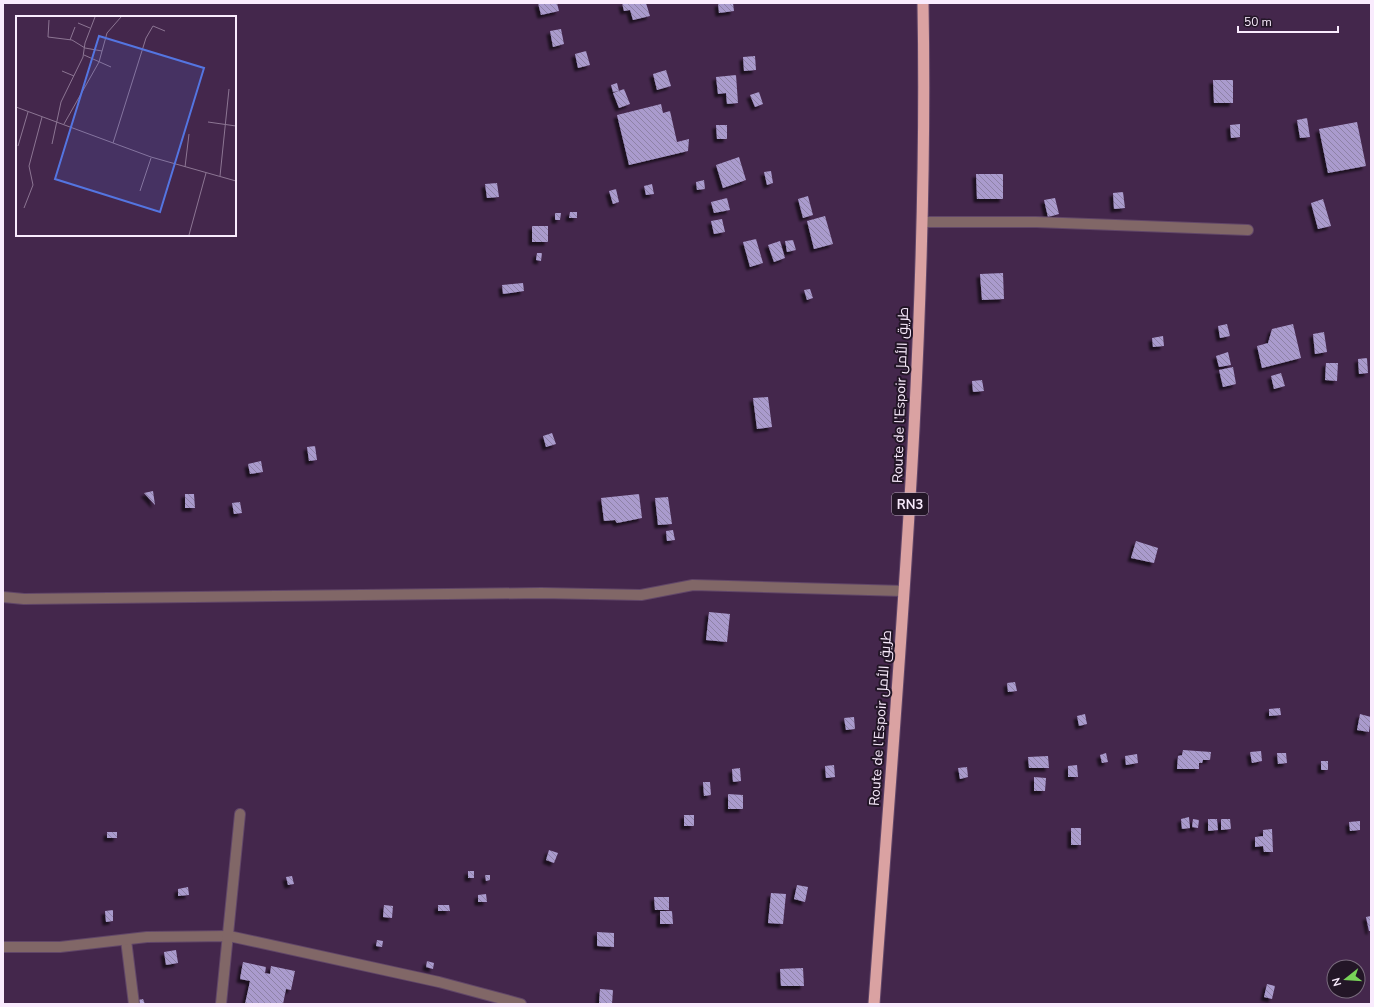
<svg xmlns="http://www.w3.org/2000/svg" width="1374" height="1007" font-family="'Nunito Sans',Cairo,sans-serif">
<defs>
<pattern id="building-back-hatch" width="6" height="6" patternUnits="userSpaceOnUse"><rect width="6" height="6" fill="#aa9bcd"/><path d="M-1 5l2 2M0 0l6 6M5-1l2 2" fill="none" stroke="#8e82a6"/></pattern>
<filter id="shadow"><feDropShadow dx="-3.5" dy="3.5" stdDeviation="1" flood-color="#0009"/></filter>
</defs>
<rect width="100%" height="100%" fill="#44274c"/>
<g fill="url(#building-back-hatch)" filter="url(#shadow)">
<path d="M538,3H557L559,11L541,15Z"/>
<path d="M622,3H646L650,16L633,20L630,10L624,11Z"/>
<path d="M718,3H733L734,11L719,13Z"/>
<path d="M561,29L564,44L553,47L550,31Z"/>
<path d="M586,51L590,65L578,68L575,54Z"/>
<path d="M755,56L756,70L744,71L743,57Z"/>
<path d="M666,70L671,86L657,90L653,74Z"/>
<path d="M736,75L738,103L727,104L726,93L718,94L716,77Z"/>
<path d="M1213,80H1233V103H1214Z"/>
<path d="M617,83L619,91L613,92L611,85Z"/>
<path d="M624,89L630,104L619,108L613,93Z"/>
<path d="M759,92L763,104L755,107L750,95Z"/>
<path d="M661,104L663,113L670,111L677,142L689,139L688,151L629,165L617,115Z"/>
<path d="M1307,118L1310,137L1300,138L1297,120Z"/>
<path d="M1357,122L1366,166L1328,173L1319,129Z"/>
<path d="M1240,124V137L1231,138L1230,125Z"/>
<path d="M716,125H727V139H717Z"/>
<path d="M739,157L746,180L723,188L716,165Z"/>
<path d="M771,171L773,183L767,185L764,172Z"/>
<path d="M976,174H1003V199H977Z"/>
<path d="M704,180L705,189L697,190L696,182Z"/>
<path d="M497,183L499,197L487,198L485,184Z"/>
<path d="M652,184L654,194L646,195L644,186Z"/>
<path d="M616,189L619,202L613,204L609,191Z"/>
<path d="M1123,192L1125,208L1114,209L1113,193Z"/>
<path d="M808,196L813,215L803,218L798,199Z"/>
<path d="M727,198L730,210L714,213L711,202Z"/>
<path d="M1055,198L1059,214L1048,217L1044,200Z"/>
<path d="M1323,199L1331,226L1318,229L1311,203Z"/>
<path d="M570,212H577V218H569Z"/>
<path d="M555,213H561L560,220H555Z"/>
<path d="M825,216L833,244L814,249L807,221Z"/>
<path d="M722,219L725,232L714,234L711,221Z"/>
<rect x="532" y="226" width="16" height="16"/>
<path d="M756,239L763,263L750,267L743,242Z"/>
<path d="M793,240L796,250L787,252L785,241Z"/>
<path d="M780,241L785,258L774,262L768,245Z"/>
<path d="M537,253H542L541,261L536,260Z"/>
<path d="M1003,273L1004,299L982,300L980,274Z"/>
<path d="M523,283L524,291L503,294L502,285Z"/>
<path d="M810,289L813,298L807,300L804,290Z"/>
<path d="M1227,324L1230,336L1220,338L1218,326Z"/>
<path d="M1293,324L1301,358L1262,368L1257,346L1268,343L1272,329Z"/>
<path d="M1324,332L1327,352L1315,354L1313,334Z"/>
<path d="M1163,336L1164,346L1153,347L1152,338Z"/>
<path d="M1228,352L1231,365L1219,367L1216,356Z"/>
<path d="M1367,358L1368,373L1359,374L1358,359Z"/>
<path d="M1326,363H1338L1337,381L1325,380Z"/>
<path d="M1233,367L1236,384L1223,387L1219,370Z"/>
<path d="M1281,373L1285,386L1274,389L1271,376Z"/>
<path d="M982,380L984,391L973,392L972,381Z"/>
<path d="M768,397L772,427L757,429L753,398Z"/>
<path d="M552,433L556,444L546,447L543,436Z"/>
<path d="M315,446L317,460L309,461L307,447Z"/>
<path d="M261,461L263,472L250,474L248,464Z"/>
<path d="M153,491L155,505L144,493Z"/>
<path d="M185,494H194L195,508H185Z"/>
<path d="M639,494L642,518L617,523L615,520L604,521L601,498Z"/>
<path d="M668,497L672,524L658,525L655,498Z"/>
<path d="M240,502L242,513L234,514L232,503Z"/>
<path d="M673,530L675,540L667,541L666,531Z"/>
<path d="M1136,541L1158,548L1154,563L1131,558Z"/>
<path d="M709,612L730,614L727,642L706,640Z"/>
<path d="M1015,682L1017,691L1008,692L1007,683Z"/>
<path d="M1280,708L1281,715L1269,716V709Z"/>
<path d="M1085,714L1087,724L1079,726L1077,716Z"/>
<path d="M1360,714L1371,717L1369,732L1357,730Z"/>
<path d="M854,717L855,729L846,730L844,718Z"/>
<path d="M1183,750L1211,752L1210,760H1203L1202,763H1199V769H1177L1178,756L1182,755Z"/>
<path d="M1261,751L1262,761L1252,763L1250,752Z"/>
<path d="M1106,753L1108,762L1102,763L1100,755Z"/>
<path d="M1277,753H1286L1287,763L1278,764Z"/>
<path d="M1137,754L1138,763L1126,765L1125,756Z"/>
<path d="M1048,756L1049,768H1029L1028,757Z"/>
<rect x="1321" y="761" width="7" height="9"/>
<path d="M834,765L835,777L826,778L825,766Z"/>
<path d="M1077,765L1078,777H1068V766Z"/>
<path d="M967,767L968,777L960,779L958,768Z"/>
<path d="M740,768L741,781L733,782L732,769Z"/>
<path d="M1034,777L1046,778L1045,791H1034Z"/>
<path d="M703,782H710L711,795L704,796Z"/>
<path d="M728,794L743,795V809H728Z"/>
<rect x="684" y="815" width="10" height="11"/>
<path d="M1189,817L1190,828L1182,829L1181,819Z"/>
<path d="M1193,819L1199,820L1198,828L1192,827Z"/>
<path d="M1208,819H1217L1218,830L1208,831Z"/>
<path d="M1221,819H1230L1231,829L1221,830Z"/>
<path d="M1360,821V830L1350,831L1349,822Z"/>
<rect x="1071" y="828" width="10" height="17"/>
<path d="M1272,829L1273,852H1264L1263,846L1255,847V837L1263,836V830Z"/>
<rect x="107" y="832" width="10" height="6"/>
<path d="M549,850L558,853L554,863L546,860Z"/>
<rect x="468" y="871" width="6" height="7"/>
<path d="M485,875H490V880L486,881Z"/>
<path d="M292,876L294,884L288,885L286,877Z"/>
<path d="M797,885L808,887L805,902L794,899Z"/>
<path d="M188,887L189,895L178,896V889Z"/>
<path d="M771,893L786,894L783,924L768,923Z"/>
<path d="M486,894L487,902H478V895Z"/>
<path d="M654,897H669V910H655Z"/>
<path d="M384,905L393,906L392,918L383,917Z"/>
<path d="M438,905H449L450,911H438Z"/>
<path d="M113,910V921L106,922L105,911Z"/>
<path d="M660,911H672L673,924H660Z"/>
<path d="M1371,916V931H1369L1366,917Z"/>
<path d="M597,932L614,933V947L597,946Z"/>
<path d="M377,940L383,941L382,947L376,946Z"/>
<path d="M176,950L178,963L166,965L164,952Z"/>
<path d="M427,961L434,963L433,969L426,967Z"/>
<path d="M243,962L266,967L265,973L270,974L271,966L295,971L291,990L286,989L283,1004H245L250,981L240,979Z"/>
<path d="M803,968L804,986H781L780,969Z"/>
<path d="M1267,984L1275,986L1272,999L1264,997Z"/>
<path d="M600,989L613,990L612,1004L599,1003Z"/>
<path d="M143,999L145,1004H139L138,1000Z"/>
</g>
<g fill="none" stroke-linecap="round" stroke-linejoin="round">
<g stroke="#614668" stroke-width="12">
<g id="minor">
<path d="M922,222H1036L1248,230"/>
<path d="M3,597L24,599L541,593L641,595L693,585L904,591"/>
<path d="M126,940L134,1004"/>
<path d="M3,947H60L147,937L229,936L439,982L521,1004"/>
<path d="M221,1004L240,814"/>
</g>
</g>
<g stroke="#614668" stroke-width="13">
<path id="trunk" d="M874,1004C898,671 929,337 923,3"/>
</g>
<use href="#minor" stroke="#816767" stroke-width="10"/>
<use href="#trunk" stroke="#daa2a2" stroke-width="11"/>
</g>
<g text-anchor="middle" stroke-width="4" stroke-linejoin="round" paint-order="stroke">
<rect fill="#231627" stroke="#b9abbd" stroke-width="1" x="892" y="493" width="36" height="22" rx="3"/>
<g font-size="13" font-weight="bold" fill="#f9ebfd">
<text x="910" y="509">RN3</text>
</g>
<g font-size="14" fill="#f9ebfd" stroke="#231627">
<text transform="translate(900 395) rotate(-88)" y="5">Route de l’Espoir طريق الأمل</text>
<text transform="translate(880 718) rotate(-86)" y="5">Route de l’Espoir طريق الأمل</text>
</g>
</g>
<g transform="translate(16 16)">
<rect width="220" height="220" fill="#44274c"/>
<path fill="none" stroke="#8c7593" stroke-width="1" d="M33,4L32,21L56,24L69,32L86,35M62,7L74,12M54,24L59,11M68,39L95,51M46,55L58,60M0,91L135,141L220,165M192,106L220,110M48,108L83,46L91,17L105,1M97,127L130,22L137,10L149,15M36,128L45,86L67,41L69,27L79,1M2,130L12,96M169,151L173,118M204,160L213,73M124,175L135,142M8,192L17,169L13,150L26,101M173,219L190,157"/>
<path fill="#5475e1" fill-opacity="0.15" stroke="#5475e1" stroke-width="2" d="M83,20L188,52L144,196L39,163Z"/>
<rect width="220" height="220" fill="none" stroke="#f9ebfd" stroke-width="2"/>
</g>
<rect width="1374" height="1007" fill="none" stroke="#f9ebfd" stroke-width="8"/>
<g transform="translate(1346 979) rotate(253)"><circle r="19" fill="#231627" stroke="#796b7d"/>
<path d="M0-3L7 15L0 10L-7 15Z" fill="#78d258"/>
<text y="-6" font-size="11" font-weight="bold" text-anchor="middle" fill="#f9ebfd">N</text>
</g>
<path d="M1238 26v6h100v-6" fill="none" stroke="#f9ebfd" stroke-width="2"/>
<text x="1244" y="26" font-size="12" fill="#f9ebfd" stroke="#231627" stroke-width="3" paint-order="stroke">50 m</text>
</svg>
